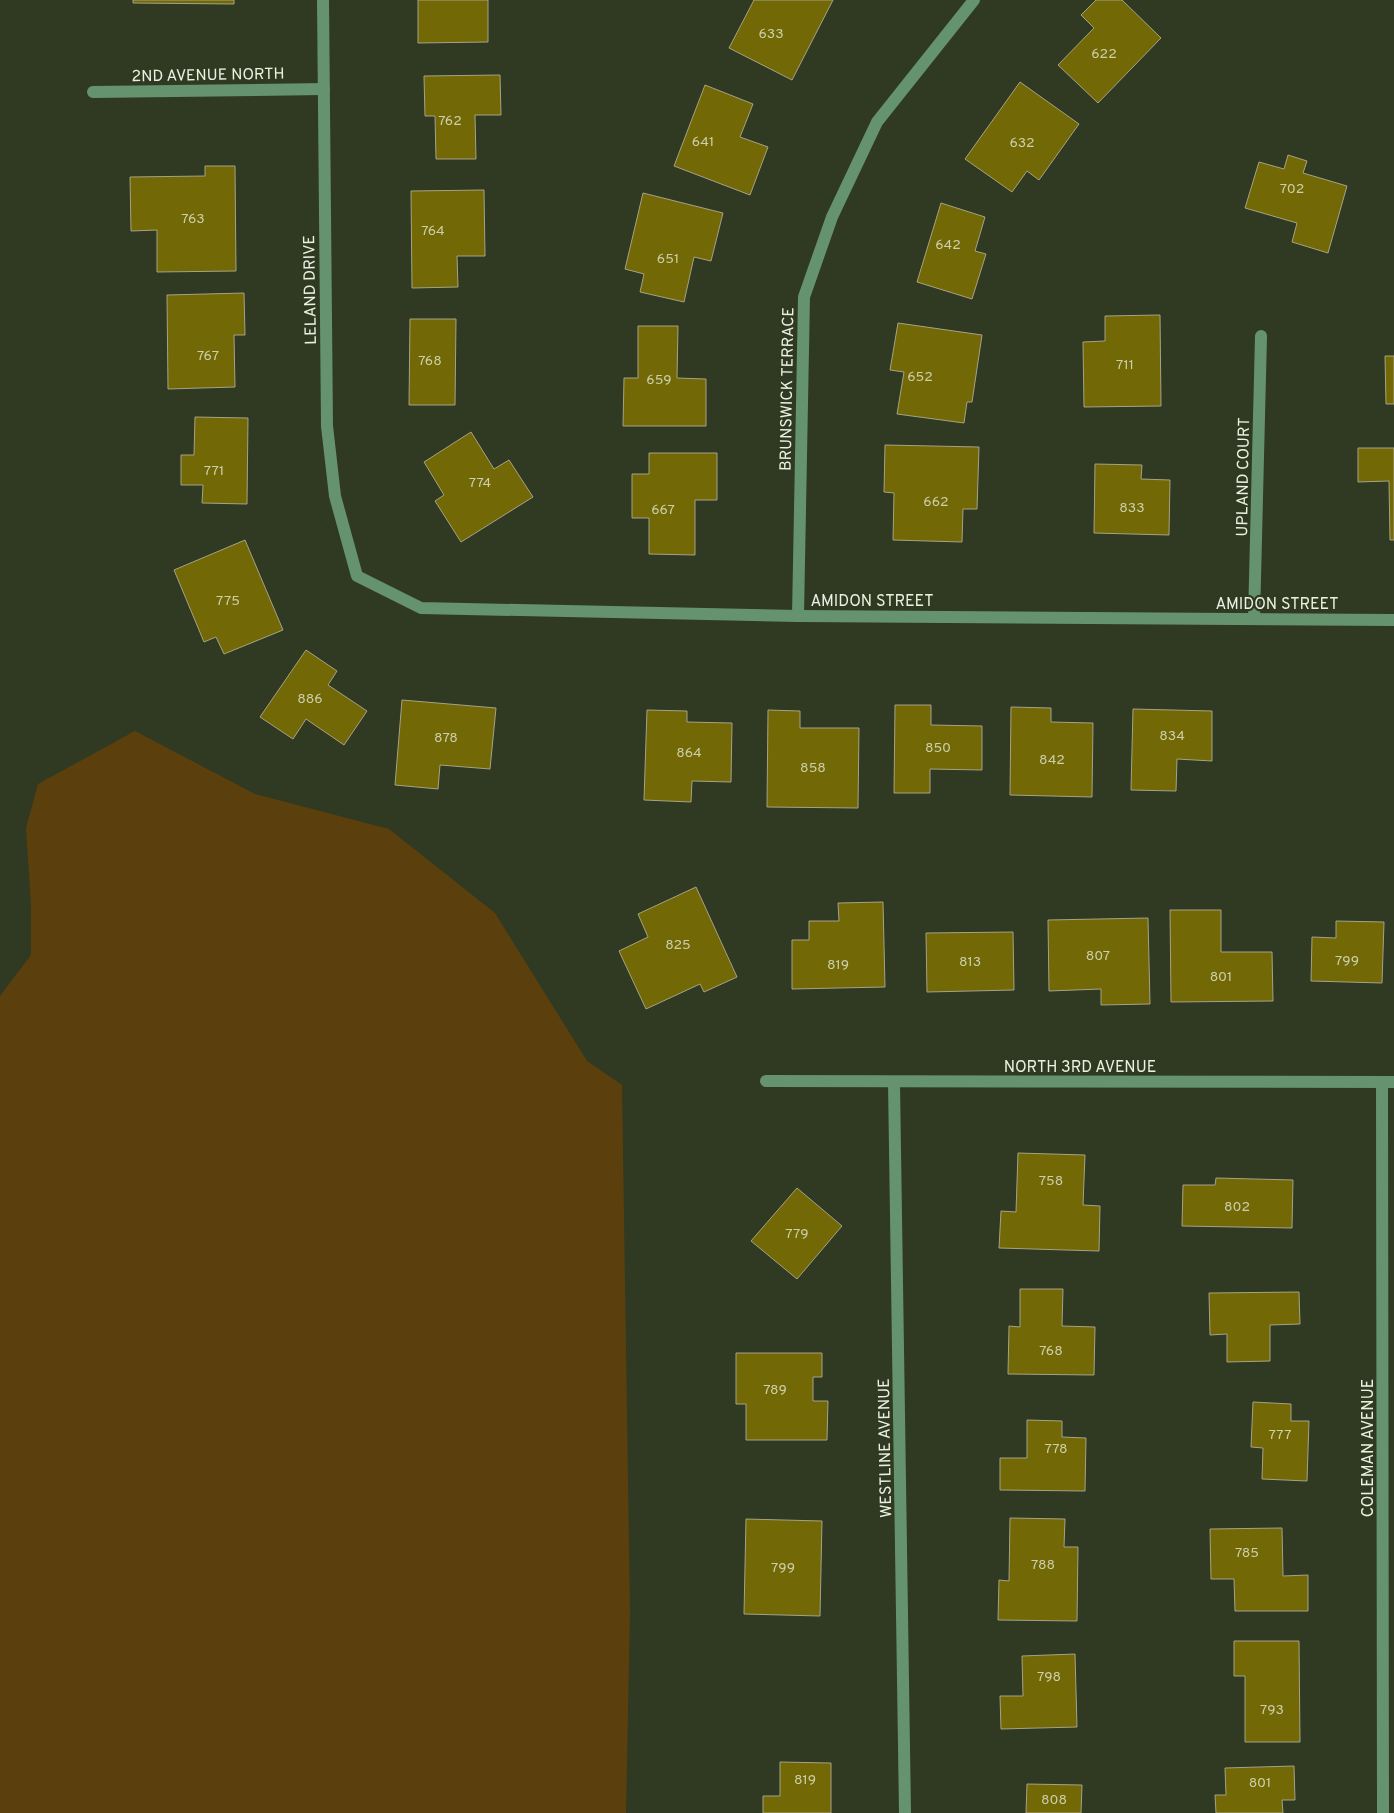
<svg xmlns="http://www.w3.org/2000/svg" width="1394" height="1813" font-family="Overpass,sans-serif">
<rect width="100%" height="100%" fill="#303922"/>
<path fill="#5b400d" d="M135,731L255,794L389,829L495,913L587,1061L622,1085L630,1612L626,1813H0V996L31,955V904L26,828L38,784Z"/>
<g fill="#736806" stroke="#a6a386">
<path d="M133,0H234V4L133,3Z"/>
<path d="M418,0H488V42L418,43Z"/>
<path d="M754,0H833L792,80L729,48Z"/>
<path d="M1096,0H1122L1161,38L1098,103L1058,65L1094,28L1081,15Z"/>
<path d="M500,75L501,115H475L476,159H436L435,116H425L424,76Z"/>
<path d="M1020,82L1079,124L1039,180L1027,171L1012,192L965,159Z"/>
<path d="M705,85L753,104L740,137L768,147L750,195L674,166Z"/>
<path d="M1288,155L1307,161L1303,173L1347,186L1328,253L1292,242L1297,223L1245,208L1259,162L1284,169Z"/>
<path d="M205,166H235L236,271L157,272V230L131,231L130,177L205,176Z"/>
<path d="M484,190L485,256H457L458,287L412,288L411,191Z"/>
<path d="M643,193L723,213L711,261L694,257L684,302L640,292L644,274L625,269Z"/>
<path d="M941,203L985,217L975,251L986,254L972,299L917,282Z"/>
<path d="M244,293L245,335H234L235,387L168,389L167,295Z"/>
<path d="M1160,315L1161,406L1084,407L1083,342L1105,341V316Z"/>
<path d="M410,319H456L455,405H409Z"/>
<path d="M898,323L982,335L972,402H967L964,423L897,414L904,372L890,370Z"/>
<path d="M638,326H678L677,378L706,379V426H623L624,378H638Z"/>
<path d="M1385,356H1394V404H1386Z"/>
<path d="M195,417L248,418L247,504L202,503L203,485H181V455H194Z"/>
<path d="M471,432L494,469L509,460L533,497L461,542L435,501L444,495L424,462Z"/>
<path d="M885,445L979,447L977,509H963L962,542L893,540L894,493L884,492Z"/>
<path d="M1358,448H1394V540H1390L1389,481L1358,482Z"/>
<path d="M649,453H717V500H695V555L649,554V518H632V474H649Z"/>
<path d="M1095,464L1142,465L1141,479L1170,480L1169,535L1094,533Z"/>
<path d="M245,540L283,630L224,654L216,637L204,642L174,570Z"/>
<path d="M306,650L337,671L328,685L367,711L344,745L306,719L293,739L260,717Z"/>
<path d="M402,700L496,708L490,769L440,765L438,789L395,785Z"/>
<path d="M895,705H931V725L982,726V770L930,769V793H894Z"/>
<path d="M1011,707L1051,708V722L1093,723L1092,797L1010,795Z"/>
<path d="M1133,709L1212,711V761L1177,759L1176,791L1131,790Z"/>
<path d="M647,710L687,711V722L732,723L731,782L692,781L691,802L644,800Z"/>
<path d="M768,710L800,711V728H859L858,808L767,807Z"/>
<path d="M696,887L737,977L704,992L700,984L646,1009L619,951L648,937L638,914Z"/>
<path d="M883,902L885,987L792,989V940H809V921H839L838,903Z"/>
<path d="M1170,910H1221V952H1272L1273,1001L1171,1002Z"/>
<path d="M1148,918L1150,1004L1101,1005V989L1049,991L1048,920Z"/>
<path d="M1336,921L1384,922L1382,983L1311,981L1312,937L1336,938Z"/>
<path d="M1013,932L1014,990L927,992L926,933Z"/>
<path d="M1018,1153L1085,1155L1083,1205L1100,1206L1099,1251L999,1248L1001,1211L1016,1212Z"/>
<path d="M1216,1178L1293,1180L1292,1228L1182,1226L1183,1185H1215Z"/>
<path d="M797,1188L842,1226L797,1279L751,1241Z"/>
<path d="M1020,1289H1063L1062,1326L1095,1327L1094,1375L1008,1374L1009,1326L1020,1327Z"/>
<path d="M1299,1292L1300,1324L1270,1325V1361L1227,1362V1334L1210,1335L1209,1293Z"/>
<path d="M736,1353H822V1377H813V1401H828L827,1440H746V1404H736Z"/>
<path d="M1253,1402L1291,1404V1421H1309L1307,1481L1262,1479L1263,1448L1251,1447Z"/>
<path d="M1027,1420L1062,1421V1437L1086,1438L1085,1491L1000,1490V1458H1027Z"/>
<path d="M1010,1518L1065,1519L1064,1547H1078L1077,1621L998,1620L999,1580L1009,1581Z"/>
<path d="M746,1519L822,1521L820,1616L744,1614Z"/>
<path d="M1282,1528L1283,1576L1308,1575V1611H1235L1234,1579H1211L1210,1529Z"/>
<path d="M1234,1641H1299L1300,1742H1245V1676H1234Z"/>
<path d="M1075,1654L1077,1727L1001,1729L1000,1696H1023L1022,1656Z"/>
<path d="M780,1762L831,1763V1813H763V1796H780Z"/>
<path d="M1294,1766L1295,1800H1282L1283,1813H1216L1215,1795H1226L1225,1768Z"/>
<path d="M1027,1784L1082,1785L1081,1813H1026Z"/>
</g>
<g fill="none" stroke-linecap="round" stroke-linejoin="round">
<g stroke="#65936e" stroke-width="12">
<path d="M323,0L327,426L335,496L357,576L421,608L798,616L1394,620"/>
<path d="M93,92L324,89"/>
<path d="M798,616L804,297L832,217L877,122L974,0"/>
<path d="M1254,619L1261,336"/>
<path d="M766,1081L1394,1082"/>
<path d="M1382,1082L1383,1813"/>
<path d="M894,1083L905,1813"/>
</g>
</g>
<g text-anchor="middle" stroke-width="4.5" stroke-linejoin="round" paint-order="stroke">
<g font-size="14" fill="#cccfab">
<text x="771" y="38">633</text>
<text x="1104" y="58">622</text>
<text x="450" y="125">762</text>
<text x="703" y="146">641</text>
<text x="1022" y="147">632</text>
<text x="1292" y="193">702</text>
<text x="193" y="223">763</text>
<text x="433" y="235">764</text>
<text x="948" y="249">642</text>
<text x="668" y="263">651</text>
<text x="208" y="360">767</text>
<text x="430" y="365">768</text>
<text x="1125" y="369">711</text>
<text x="920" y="381">652</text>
<text x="659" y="384">659</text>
<text x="214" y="475">771</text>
<text x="480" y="487">774</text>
<text x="936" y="506">662</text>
<text x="1132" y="512">833</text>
<text x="663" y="514">667</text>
<text x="228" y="605">775</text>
<text x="310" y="703">886</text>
<text x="1172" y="740">834</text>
<text x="446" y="742">878</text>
<text x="938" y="752">850</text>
<text x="689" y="757">864</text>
<text x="1052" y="764">842</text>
<text x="813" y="772">858</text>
<text x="678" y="949">825</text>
<text x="1098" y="960">807</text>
<text x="1347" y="965">799</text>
<text x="970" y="966">813</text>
<text x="838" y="969">819</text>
<text x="1221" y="981">801</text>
<text x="1051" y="1185">758</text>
<text x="1237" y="1211">802</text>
<text x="797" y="1238">779</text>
<text x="1051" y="1355">768</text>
<text x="775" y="1394">789</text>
<text x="1280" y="1439">777</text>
<text x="1056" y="1453">778</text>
<text x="1247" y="1557">785</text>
<text x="1043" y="1569">788</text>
<text x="783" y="1572">799</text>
<text x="1049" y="1681">798</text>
<text x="1272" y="1714">793</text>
<text x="805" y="1784">819</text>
<text x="1260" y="1787">801</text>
<text x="1054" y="1804">808</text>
</g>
<g font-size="16" fill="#eaf1e2" stroke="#303922">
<text transform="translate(208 74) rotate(-1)" y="6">2ND AVENUE NORTH</text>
<text transform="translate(309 290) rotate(-91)" y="6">LELAND DRIVE</text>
<text transform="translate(786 389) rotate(-89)" y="6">BRUNSWICK TERRACE</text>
<text transform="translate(1242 477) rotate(-89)" y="6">UPLAND COURT</text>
<text x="872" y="606">AMIDON STREET</text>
<text x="1277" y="609">AMIDON STREET</text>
<text x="1080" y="1072">NORTH 3RD AVENUE</text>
<text transform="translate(884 1448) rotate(-91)" y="6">WESTLINE AVENUE</text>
<text transform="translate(1367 1448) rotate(-90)" y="6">COLEMAN AVENUE</text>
</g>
</g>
</svg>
